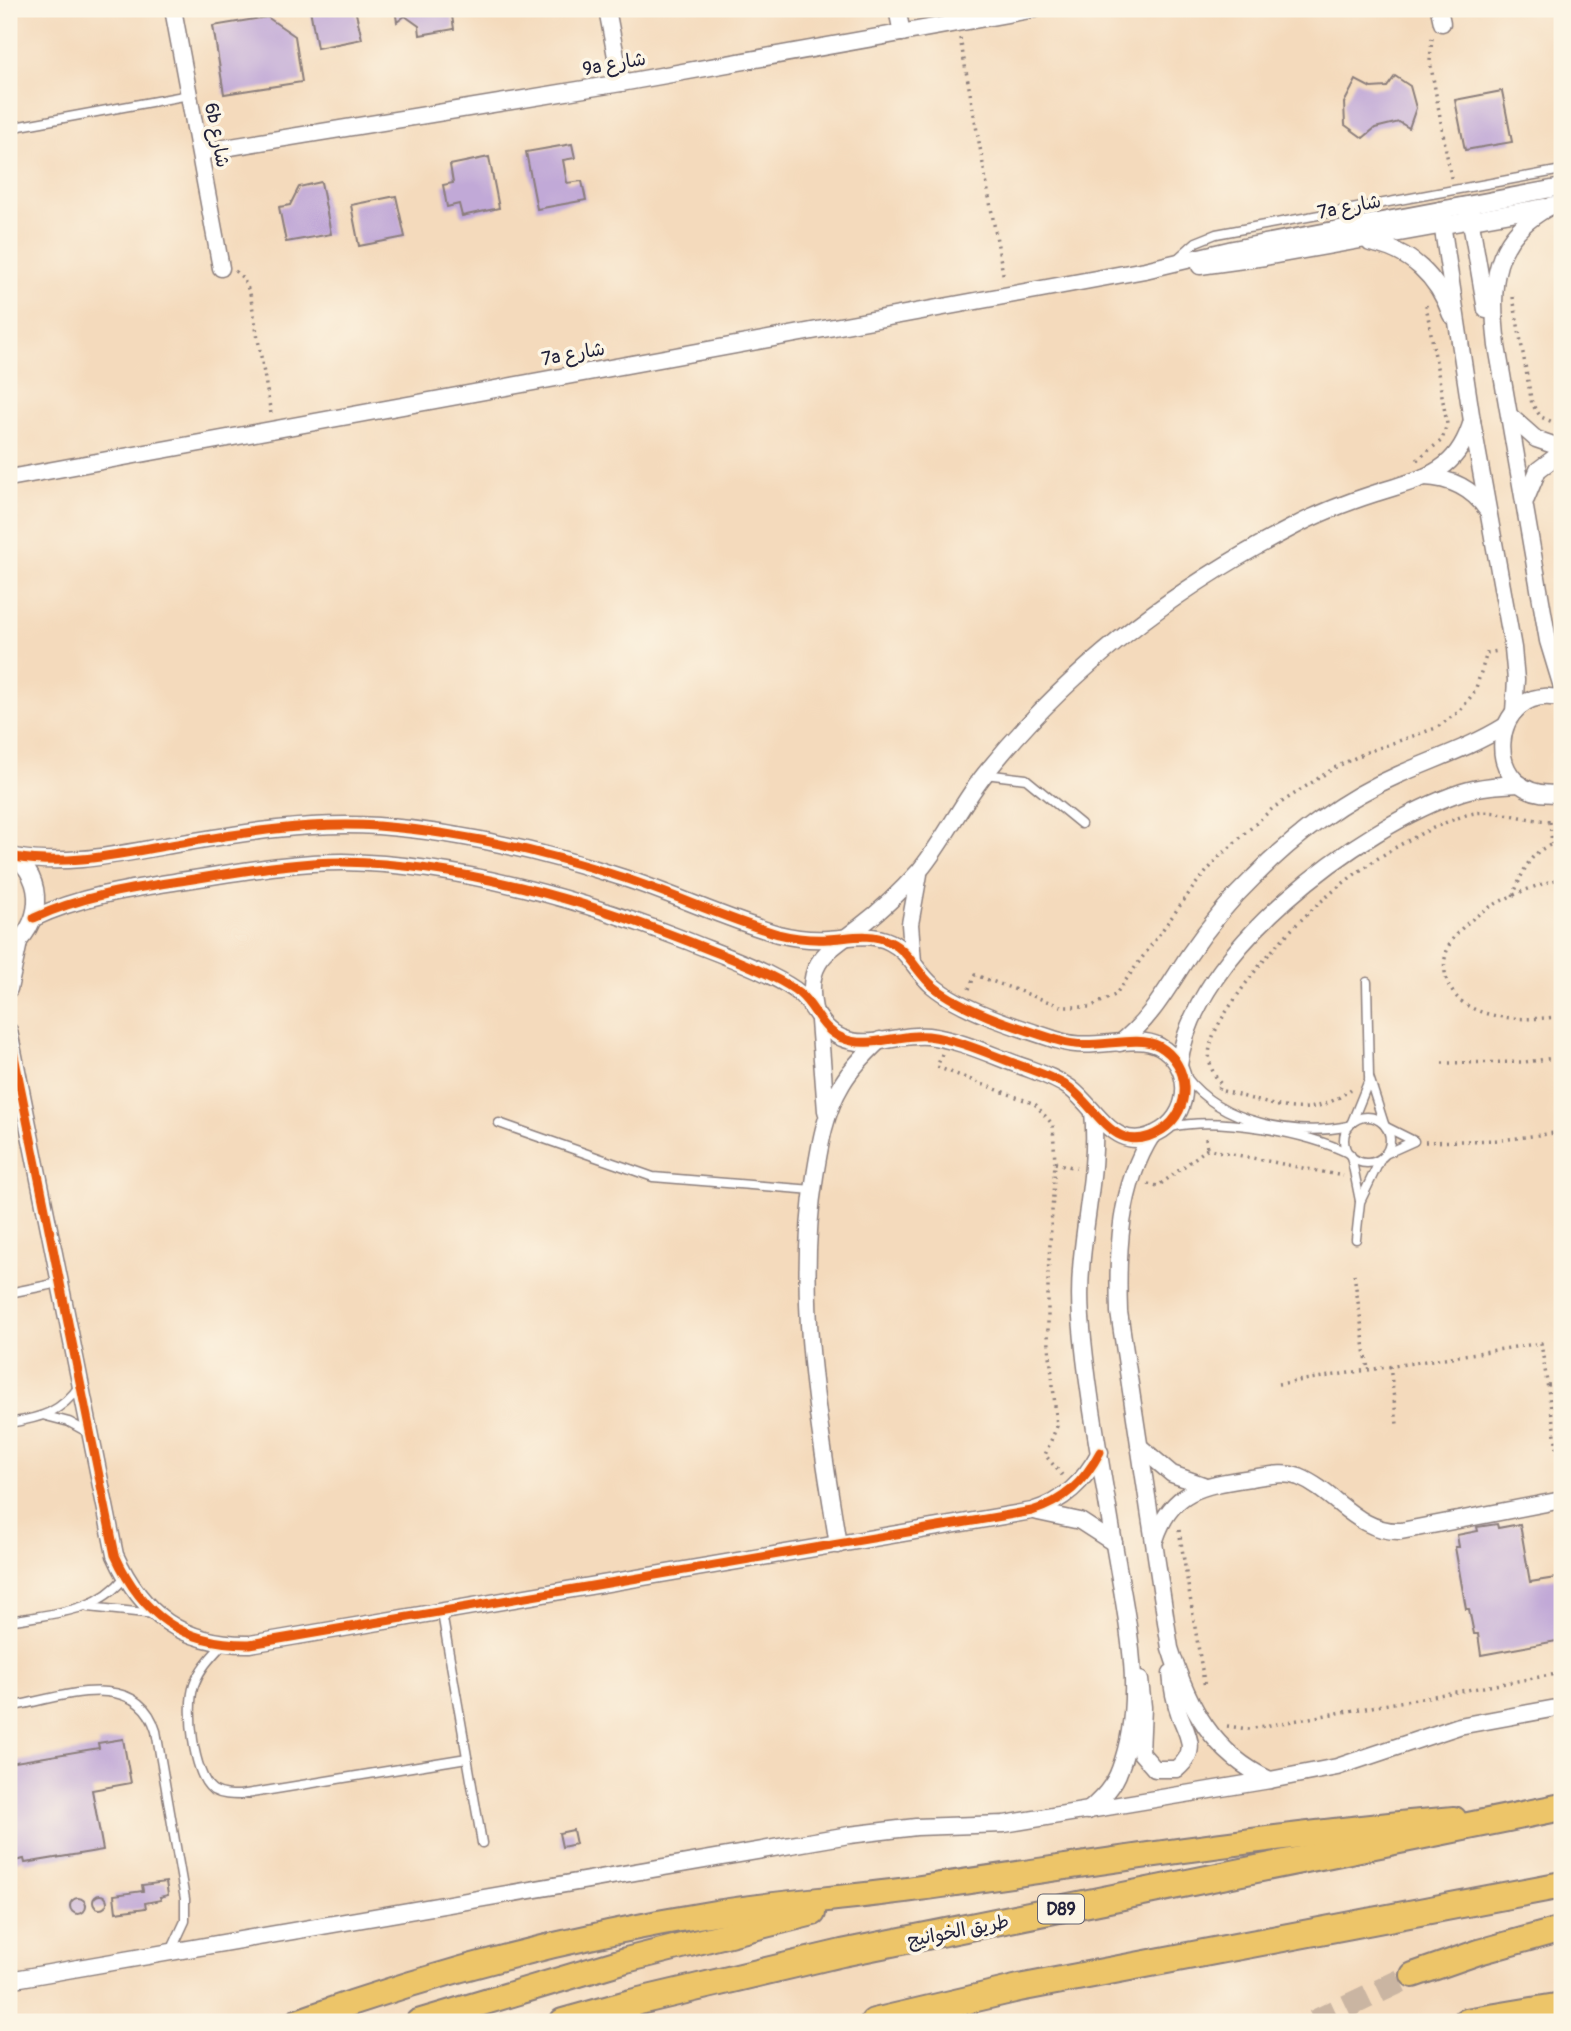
<svg xmlns="http://www.w3.org/2000/svg" width="1571" height="2031" font-family="Pangolin,'Playpen Sans Arabic',sans-serif">
<rect width="100%" height="100%" fill="#fcf5e5"/>
<filter id="ink" filterUnits="userSpaceOnUse"><feTurbulence type="fractalNoise" baseFrequency=".0143" numOctaves="2"/><feDisplacementMap in="SourceGraphic" scale="14" xChannelSelector="R" yChannelSelector="G"/><feConvolveMatrix kernelMatrix="1 2 1 2 8 2 1 2 1" color-interpolation-filters="sRGB"/></filter>
<filter id="wash" filterUnits="userSpaceOnUse"><feTurbulence type="fractalNoise" baseFrequency=".00686" numOctaves="4" result="noise"/><feDisplacementMap in="SourceGraphic" scale="28" xChannelSelector="R" yChannelSelector="G"/><feGaussianBlur stdDeviation="1.57" result="paint"/><feColorMatrix in="noise" values="0 0 0 0 0 0 0 0 0 0 0 0 0 0 0 0 0 1.4 0 .05"/><feComposite in="paint" operator="in"/></filter>
<g filter="url(#wash)">
<rect width="100%" height="100%" fill="#f4dabc"/>
<g id="blocks">
<g fill="#c1a9d7">
<path d="M310,9H355L362,39L317,48Z"/>
<path d="M395,9H451L454,29L420,35L419,26L405,16L397,22Z"/>
<path d="M267,17L295,36L302,82L224,94L213,26Z"/>
<path d="M1395,76L1410,86L1416,108L1409,128L1399,122L1375,128L1363,138L1345,125L1344,103L1356,80L1371,88L1387,87Z"/>
<path d="M1502,91L1512,142L1465,150L1455,100Z"/>
<path d="M572,144L575,158L563,160L567,183L582,181L586,200L537,209L526,152Z"/>
<path d="M489,157L499,208L462,216L459,204L447,207L443,185L453,183L450,165Z"/>
<path d="M321,182L331,234L286,242L279,207L290,205L299,187Z"/>
<path d="M396,196L405,237L359,246L351,205Z"/>
<path d="M1497,1524L1498,1528L1520,1524L1530,1582L1562,1577V1640L1481,1655L1478,1634H1474L1469,1609H1466L1455,1547H1459L1457,1535L1478,1531L1477,1527Z"/>
<path d="M123,1739L131,1783L92,1790L103,1850L25,1863L24,1859L9,1862V1763L99,1748L98,1743Z"/>
<path d="M573,1830L576,1844L562,1847L559,1833Z"/>
<path d="M166,1882L168,1895L160,1897L161,1900L145,1903L146,1908L116,1912L114,1895L143,1891L142,1885Z"/>
<circle cx="100" cy="1902" r="7"/>
<circle cx="78" cy="1906" r="8"/>
</g>
</g>
</g>
<g filter="url(#ink)">
<use href="#blocks" fill-opacity="0" stroke="#8b7e7c" stroke-width="2"/>
<g fill="none" stroke-linecap="round" stroke-linejoin="round">
<path stroke="#cab5a2" stroke-width="24" stroke-dasharray="24 12" stroke-linecap="butt" d="M1314,2022L1413,1975"/>
<g stroke="#8b7e7c" stroke-width="11">
<g id="service">
<path d="M9,128L189,95"/>
<path d="M1177,259L1196,242L1216,234L1562,170"/>
<path d="M985,774L1026,779L1081,824"/>
<path d="M1367,982L1369,1077L1384,1124"/>
<path d="M1186,1077C1221,1123 1295,1137 1349,1126"/>
<circle cx="1367" cy="1140" r="23"/>
<path d="M1352,1122L1369,1080"/>
<path d="M499,1123L653,1177L813,1190"/>
<path d="M1171,1127C1217,1116 1308,1132 1350,1154"/>
<path d="M1385,1154L1414,1141L1386,1127"/>
<path d="M1351,1156L1360,1201"/>
<path d="M1356,1239L1360,1202L1380,1160"/>
<path d="M9,1293L59,1283"/>
<path d="M46,1416L69,1422L89,1433"/>
<path d="M9,1423C40,1418 61,1413 80,1385"/>
<path d="M88,1607L155,1614"/>
<path d="M442,1613L482,1843"/>
<path d="M9,1621C51,1613 96,1614 125,1577"/>
<path d="M223,1644C211,1657 200,1668 194,1685C186,1707 193,1775 213,1790C222,1795 231,1795 240,1795L467,1758"/>
<path d="M9,1707C56,1699 137,1666 156,1731L185,1899V1921L172,1949"/>
</g>
</g>
<g stroke="#8b7e7c" stroke-width="19">
<g id="minor">
<path d="M173,9L221,268"/>
<path d="M607,9L621,83"/>
<path d="M897,9L902,33"/>
<path d="M1439,9L1442,23"/>
<path d="M200,152L621,83L1035,9"/>
<path d="M1553,205C1491,236 1490,284 1497,346L1548,641L1562,687"/>
<path d="M1440,210L1472,421L1513,648L1516,680L1514,712"/>
<path d="M1469,211L1486,310"/>
<path d="M1370,243C1410,250 1438,277 1451,315"/>
<path d="M1200,266L1265,257L1544,207"/>
<path d="M1510,416L1536,439L1562,448"/>
<path d="M1424,477C1451,478 1472,488 1487,510"/>
<path d="M9,478L1145,270L1233,249L1562,187"/>
<path d="M1526,499L1538,470L1562,452"/>
<path d="M1562,699C1489,679 1476,805 1562,793"/>
<path d="M15,857C66,866 114,855 165,846C235,834 306,821 378,826C460,832 545,852 624,878C676,895 726,919 778,934C794,938 811,940 828,939C849,938 870,932 890,942C909,951 917,973 933,986C963,1011 1023,1029 1060,1041C1093,1052 1134,1033 1159,1046C1191,1064 1193,1110 1162,1130C1116,1159 1099,1110 1070,1088C1056,1078 1040,1073 1024,1067C993,1056 961,1040 928,1036C899,1033 869,1050 842,1038C820,1029 816,1007 799,993C790,985 777,979 767,974C741,961 712,951 685,940C577,898 459,864 343,862C288,862 234,873 180,881C129,889 81,896 34,918"/>
<path d="M9,949C42,927 47,879 12,855"/>
<path d="M913,962L910,924L919,874"/>
<path d="M9,989L19,942"/>
<path d="M814,1009C804,960 829,951 862,925C883,909 902,890 920,870C944,841 961,804 985,774C1070,668 1173,589 1293,527C1319,513 1348,502 1376,493C1399,485 1426,480 1445,465C1459,454 1467,438 1472,421"/>
<path d="M819,1021L826,1111"/>
<path d="M9,1031L115,1555C142,1615 183,1645 250,1644L1032,1511C1064,1501 1084,1482 1100,1452"/>
<path d="M1120,1043C1151,1019 1168,987 1189,955C1208,927 1230,900 1254,877C1294,836 1345,798 1398,775C1434,759 1471,747 1505,726"/>
<path d="M1179,1066C1191,953 1360,826 1462,792C1481,786 1500,785 1520,784"/>
<path d="M1152,1135C1119,1187 1117,1252 1119,1312L1170,1648C1188,1706 1213,1754 1270,1780"/>
<path d="M1139,1446L1172,1474L1203,1485"/>
<path d="M1038,1512L1080,1521L1114,1543"/>
<path d="M1155,1540C1171,1489 1204,1485 1251,1478C1267,1476 1283,1471 1299,1477C1336,1492 1357,1533 1401,1531L1562,1500"/>
<path d="M838,1545C819,1422 795,1300 815,1176C820,1144 825,1112 842,1084C852,1067 865,1054 880,1040"/>
<path d="M1140,1680L1143,1707L1141,1753L1155,1769H1177C1198,1752 1189,1737 1180,1716C1175,1702 1172,1687 1171,1673"/>
<path d="M1088,1811C1101,1799 1114,1787 1120,1769C1147,1697 1126,1617 1114,1544C1102,1469 1087,1393 1081,1318C1075,1246 1100,1180 1093,1112"/>
<path d="M9,1980L849,1835L916,1827L1004,1824L1270,1780L1337,1767L1459,1726L1562,1707"/>
</g>
</g>
<g stroke="#8b7e7c" stroke-width="28">
<g id="primary">
<path d="M1413,1975L1479,1952L1562,1929"/>
<path d="M297,2022C432,1973 573,1936 715,1913C783,1902 852,1898 920,1888C1098,1863 1275,1834 1454,1819"/>
<path d="M418,2022L626,1960L813,1913"/>
</g>
</g>
<g stroke="#8b7e7c" stroke-width="30">
<g id="trunk">
<path d="M563,2022L631,2003L842,1953L1562,1807"/>
<path d="M874,2022L1019,1988L1562,1885"/>
<path d="M1466,2022L1562,2006"/>
</g>
</g>
<g stroke="#8b7e7c" stroke-width="3.5" stroke-dasharray="2 5" stroke-linecap="butt">
<path d="M960,38L1004,279"/>
<path d="M1432,38L1430,61L1451,178"/>
<path d="M235,271L243,278L250,293L271,414"/>
<path d="M1513,297L1532,404L1541,417L1562,426"/>
<path d="M1417,460L1442,440L1447,424L1426,305"/>
<path d="M1550,822L1552,844"/>
<path d="M1562,878C1526,888 1479,906 1455,936C1447,946 1443,959 1445,972C1452,1022 1524,1022 1562,1016"/>
<path d="M1513,896C1524,869 1531,847 1562,842"/>
<path d="M969,989L975,975L1063,1007H1090L1115,995L1195,885L1219,857L1273,808L1334,768L1367,752L1436,728L1460,711L1475,691L1487,653L1498,651"/>
<path d="M942,1054L937,1067L1035,1104L1053,1125L1055,1163L1048,1276V1335L1057,1426L1045,1455L1062,1475"/>
<path d="M1442,1063L1525,1062L1562,1057"/>
<path d="M1218,1089L1221,1084C1196,1054 1216,1027 1235,999C1288,920 1372,848 1463,816C1497,804 1528,825 1562,820"/>
<path d="M1223,1091C1272,1103 1307,1124 1351,1089"/>
<path d="M1206,1138L1207,1149"/>
<path d="M1425,1142L1502,1140L1562,1132"/>
<path d="M1055,1163L1076,1168"/>
<path d="M1148,1184L1158,1186L1207,1149L1343,1176"/>
<path d="M1354,1274L1368,1370"/>
<path d="M1390,1366L1397,1424"/>
<path d="M1278,1384L1541,1343L1562,1481"/>
<path d="M1548,1385L1562,1383"/>
<path d="M1179,1530L1205,1688"/>
<path d="M1227,1726L1248,1729L1562,1673"/>
</g>
<use href="#service" stroke="#fff" stroke-width="8"/>
<use href="#minor" stroke="#fff" stroke-width="16"/>
<use href="#primary" stroke="#edc569" stroke-width="24"/>
<use href="#trunk" stroke="#edc569" stroke-width="26"/>
<g stroke="#fcf5e5" stroke-width="13">
<g id="cycleway">
<path d="M15,857C66,866 114,855 165,846C235,834 306,821 378,826C460,832 545,852 624,878C676,895 726,919 778,934C794,938 811,940 828,939C849,938 870,932 890,942C909,951 917,973 933,986C963,1011 1023,1029 1060,1041C1093,1052 1134,1033 1159,1046C1191,1064 1193,1110 1162,1130C1116,1159 1099,1110 1070,1088C1056,1078 1040,1073 1024,1067C993,1056 961,1040 928,1036C899,1033 869,1050 842,1038C820,1029 816,1007 799,993C790,985 777,979 767,974C741,961 712,951 685,940C577,898 459,864 343,862C288,862 234,873 180,881C129,889 81,896 34,918"/>
<path d="M9,1031L115,1555C142,1615 183,1645 250,1644L1032,1511C1064,1501 1084,1482 1100,1452"/>
</g>
</g>
<use href="#cycleway" stroke="#e8590c" stroke-width="9"/>
</g>
</g>
<g text-anchor="middle" stroke-width="7" stroke-linejoin="round" paint-order="stroke">
<rect fill="#fcf5e5" stroke="#63616e" stroke-width="2" x="1038" y="1894.5" width="46" height="29" rx="5"/>
<g font-size="18" font-weight="bold" fill="#22223b">
<text x="1061" y="1915">D89</text>
</g>
<g font-size="19" fill="#22223b" stroke="#fcf5e5">
<text transform="translate(614 63) rotate(-10)" y="7">9a شارع</text>
<text transform="translate(218 135) rotate(79)" y="7">6b شارع</text>
<text transform="translate(1349 206) rotate(-11)" y="7">7a شارع</text>
<text transform="translate(573 353) rotate(-10)" y="7">7a شارع</text>
<text transform="translate(958 1930) rotate(-11)" y="7">طريق الخوانيج</text>
</g>
</g>
<rect width="1571" height="2031" fill="none" stroke="#fcf5e5" stroke-width="35"/>
</svg>
